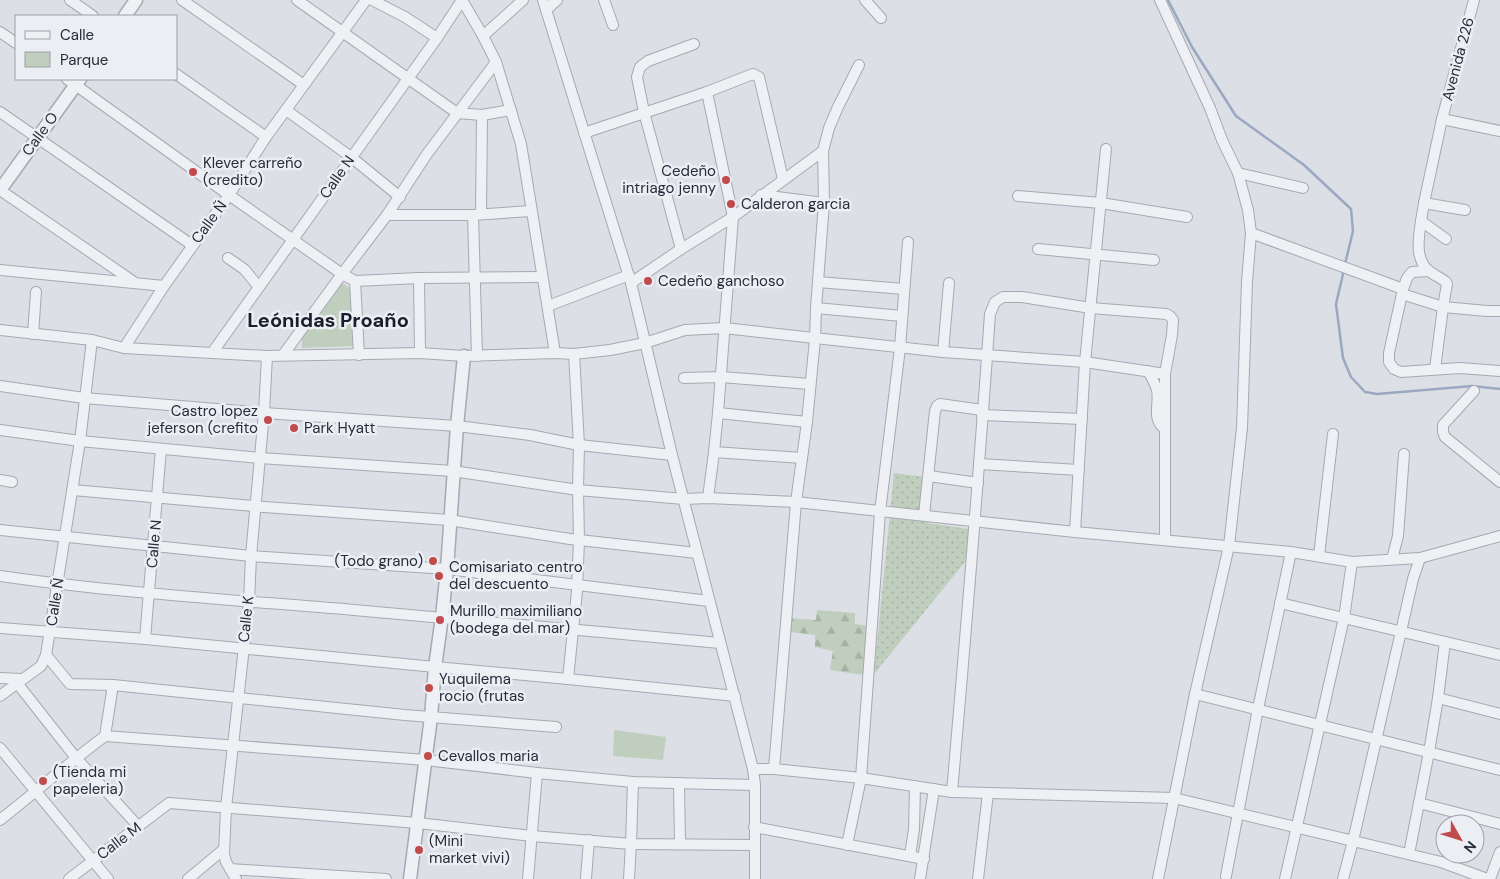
<svg xmlns="http://www.w3.org/2000/svg" width="1500" height="879" font-family="'DM Sans',sans-serif">
<defs>
<pattern id="grass-dots" width="8" height="8" patternUnits="userSpaceOnUse" patternTransform="scale(1.25)"><rect width="8" height="8" fill="#c0cebe"/><path d="M2 2h.1M6 6h.1" fill="none" stroke="#a5b1a4" stroke-width="1.8" stroke-linecap="round"/></pattern>
<pattern id="forest-firs" width="22" height="20" patternUnits="userSpaceOnUse" patternTransform="scale(1.25)"><rect width="22" height="20" fill="#c0cebe"/><path d="M5 1l3.5 6h-7zM16 11l3.5 6h-7z" fill="#a5b1a4"/></pattern>
</defs>
<rect width="100%" height="100%" fill="#dcdfe5"/>
<path fill="url(#grass-dots)" d="M894,473L932,478L927,523L976,530L973,552L874,674Z"/>
<path fill="url(#forest-firs)" d="M817,610L855,613V624L877,627L870,676L830,670L833,651L815,647V635L790,632L791,618L816,620Z"/>
<g fill="#c0cebe">
<path d="M342,283L351,289L353,346L302,348V335Z"/>
<path d="M614,730L666,737L663,760L613,756Z"/>
</g>
<g fill="none" stroke-linecap="round" stroke-linejoin="round">
<g stroke="#9aa8c2" stroke-width="2.5">
<path d="M1168,0L1192,47L1236,116L1304,165L1351,209L1353,231L1345,264"/>
<path d="M1343,274L1336,304L1343,358L1351,377L1365,392L1377,394L1472,386L1500,389"/>
</g>
<g stroke="#a6a9b2" stroke-width="12">
<g id="minor">
<path d="M70,0L93,16"/>
<path d="M182,0L304,85"/>
<path d="M297,0L457,113L482,115L511,110"/>
<path d="M372,0L405,17L437,38"/>
<path d="M462,0L483,36L496,62L521,144L555,353"/>
<path d="M543,0L631,283L672,455L753,769L755,785V879"/>
<path d="M604,0L613,25"/>
<path d="M865,0L881,18"/>
<path d="M546,10L557,0"/>
<path d="M0,32L16,43"/>
<path d="M483,36L523,0"/>
<path d="M176,74L266,137"/>
<path d="M67,79L229,195L342,274L355,281L419,278L542,277"/>
<path d="M707,92L733,217L718,413L714,452L708,498"/>
<path d="M286,110L351,157L400,197"/>
<path d="M0,112L192,245"/>
<path d="M1442,119L1500,131"/>
<path d="M584,133L707,92L753,74L759,77L783,179"/>
<path d="M1238,173L1303,188"/>
<path d="M0,190L134,282"/>
<path d="M761,195L824,203"/>
<path d="M1018,196L1101,203L1187,217"/>
<path d="M1424,203L1421,221L1446,239"/>
<path d="M1465,210L1424,203L1442,119L1474,0"/>
<path d="M481,214L482,115"/>
<path d="M387,215H473L531,211"/>
<path d="M473,215L477,356"/>
<path d="M1421,221C1419,236 1414,259 1429,271C1434,275 1441,278 1446,282L1447,284L1443,307L1435,369"/>
<path d="M1251,233L1403,289L1389,353V362L1394,369L1401,372L1460,368L1500,371"/>
<path d="M681,249L644,112L637,77L640,67L648,61L694,44"/>
<path d="M1038,249L1154,260"/>
<path d="M228,258L244,269L259,287"/>
<path d="M0,270L164,286"/>
<path d="M419,278L420,353"/>
<path d="M355,281L359,355"/>
<path d="M818,282L904,289"/>
<path d="M631,283L681,249L733,217L823,151"/>
<path d="M1403,289L1407,278L1412,272L1429,271"/>
<path d="M1402,294L1443,307L1487,311H1500"/>
<path d="M548,306L629,275"/>
<path d="M816,308L902,316"/>
<path d="M0,330L92,340L124,348L267,356L420,353L464,356L555,353L574,354L610,350L645,343L685,330L724,328L943,352L1085,362L1165,374"/>
<path d="M33,334L36,292"/>
<path d="M124,348L164,286L229,195L266,137L366,0"/>
<path d="M943,352L949,283"/>
<path d="M212,353L437,38L462,0"/>
<path d="M283,355L342,274L387,215L427,154L496,62"/>
<path d="M1148,371C1152,378 1155,383 1157,390C1160,404 1151,419 1165,429"/>
<path d="M684,378L721,377L810,384"/>
<path d="M0,386L84,398L264,413L457,426L530,435L579,445L672,455"/>
<path d="M1474,391L1443,425V432L1445,437L1500,482"/>
<path d="M718,413L807,422"/>
<path d="M982,415L1082,419"/>
<path d="M0,430L80,441L260,458L453,471L578,490L684,499L708,498L796,502L1075,532L1291,552L1352,562L1420,558L1500,536"/>
<path d="M714,452L802,458"/>
<path d="M979,464L1079,470"/>
<path d="M929,476L978,483"/>
<path d="M0,480L12,482"/>
<path d="M73,490L264,507L449,520L570,539L697,553"/>
<path d="M924,515L935,411L937,406L940,404L982,410"/>
<path d="M0,530L251,556L447,569L709,601"/>
<path d="M1075,532L1085,362L1106,149"/>
<path d="M1319,556L1333,434"/>
<path d="M1392,559L1398,536L1404,454"/>
<path d="M0,576C117,593 236,600 354,610C476,620 598,632 720,643"/>
<path d="M1280,603L1500,655"/>
<path d="M0,628L145,639L435,667L568,679L735,696"/>
<path d="M145,639L161,449"/>
<path d="M46,655L70,684L113,685L405,715L556,727"/>
<path d="M0,678L22,679"/>
<path d="M568,679L577,591L579,540L578,490L579,445L574,354"/>
<path d="M17,683L76,758L138,826"/>
<path d="M1195,694L1500,770"/>
<path d="M0,696L41,666L46,655L80,441L92,340"/>
<path d="M1438,698L1445,642"/>
<path d="M105,736L426,760L537,773L633,782L755,785"/>
<path d="M0,748L108,879"/>
<path d="M753,769H774L861,778L952,792L1174,798L1441,862L1487,879"/>
<path d="M774,769L796,502L807,422L815,339L816,308L824,203L823,151L829,128L838,107L859,65"/>
<path d="M679,783L680,844"/>
<path d="M952,792C966,632 979,473 990,314L995,302L1003,297H1022L1091,308L1166,314L1170,316L1173,320L1172,335L1165,374V540"/>
<path d="M1419,803L1500,824"/>
<path d="M0,820C35,792 69,763 105,736L113,685"/>
<path d="M754,827L924,859"/>
<path d="M847,845L861,778L880,512L900,348L908,242"/>
<path d="M1409,854L1429,752L1438,698L1500,714"/>
<path d="M910,856L914,829L915,786"/>
<path d="M230,869L386,879"/>
<path d="M1226,876L1258,709L1291,552"/>
<path d="M586,878L589,840"/>
<path d="M69,879L169,803L418,823L532,836L631,844L754,845"/>
<path d="M188,879L224,849"/>
<path d="M236,879L226,862L224,854L226,808L249,602L251,556L264,413L267,356"/>
<path d="M528,879L537,773"/>
<path d="M629,879L631,844L633,782"/>
<path d="M920,879L934,789"/>
<path d="M978,879L988,793"/>
<path d="M1158,879L1195,694L1229,546L1242,428L1247,282L1251,233L1248,210L1238,173L1222,140L1210,108L1160,0"/>
<path d="M1285,879L1344,618L1352,562"/>
<path d="M1343,879L1353,841L1413,579L1420,558"/>
<path d="M1490,879L1500,852"/>
</g>
</g>
<g stroke="#a6a9b2" stroke-width="15">
<g id="tertiary">
<path d="M125,16L136,0"/>
<path d="M0,190L80,79"/>
<path d="M410,879L431,717L435,667L442,617L447,569L457,426L464,356"/>
</g>
</g>
<use href="#minor" stroke="#eff0f4" stroke-width="10"/>
<use href="#tertiary" stroke="#eff0f4" stroke-width="12"/>
</g>
<g fill="#c14a4d" stroke="#ebeef3" stroke-width="2">
<circle cx="193" cy="172" r="5"/>
<circle cx="726" cy="180" r="5"/>
<circle cx="731" cy="204" r="5"/>
<circle cx="648" cy="281" r="5"/>
<circle cx="268" cy="420" r="5"/>
<circle cx="294" cy="428" r="5"/>
<circle cx="433" cy="561" r="5"/>
<circle cx="439" cy="576" r="5"/>
<circle cx="440" cy="620" r="5"/>
<circle cx="429" cy="688" r="5"/>
<circle cx="428" cy="756" r="5"/>
<circle cx="43" cy="781" r="5"/>
<circle cx="419" cy="850" r="5"/>
</g>
<g text-anchor="middle" stroke-width="5" stroke-linejoin="round" paint-order="stroke">
<g font-size="15" fill="#272c3a" stroke="#ebeef3">
<text transform="translate(1458 59) rotate(-75)" y="5">Avenida 226</text>
<text transform="translate(40 134) rotate(-54)" y="5">Calle O</text>
<text transform="translate(337 177) rotate(-55)" y="5">Calle N</text>
<text transform="translate(209 222) rotate(-54)" y="5">Calle Ñ</text>
<text transform="translate(154 544) rotate(-85)" y="5">Calle N</text>
<text transform="translate(55 602) rotate(-81)" y="5">Calle Ñ</text>
<text transform="translate(246 619) rotate(-84)" y="5">Calle K</text>
<text transform="translate(119 841) rotate(-37)" y="5">Calle M</text>
</g>
<g font-size="15" fill="#272c3a" stroke="#ebeef3" text-anchor="start">
<text x="203" y="168">Klever carreño<tspan x="203" dy="17">(credito)</tspan></text>
<text x="716" y="176" text-anchor="end">Cedeño<tspan x="716" dy="17">intriago jenny</tspan></text>
<text x="741" y="209">Calderon garcia</text>
<text x="658" y="286">Cedeño ganchoso</text>
<text x="258" y="416" text-anchor="end">Castro lopez<tspan x="258" dy="17">jeferson (crefito</tspan></text>
<text x="304" y="433">Park Hyatt</text>
<text x="423" y="566" text-anchor="end">(Todo grano)</text>
<text x="449" y="572">Comisariato centro<tspan x="449" dy="17">del descuento</tspan></text>
<text x="450" y="616">Murillo maximiliano<tspan x="450" dy="17">(bodega del mar)</tspan></text>
<text x="439" y="684">Yuquilema<tspan x="439" dy="17">rocio (frutas</tspan></text>
<text x="438" y="761">Cevallos maria</text>
<text x="53" y="777">(Tienda mi<tspan x="53" dy="17">papeleria)</tspan></text>
<text x="429" y="846">(Mini<tspan x="429" dy="17">market vivi)</tspan></text>
</g>
<g font-size="20" font-weight="bold" fill="#1a1d2b" stroke="#ebeef3">
<text x="328" y="327">Leónidas Proaño</text>
</g>
</g>
<rect x="15" y="15" width="162" height="65" fill="#ebeef3" stroke="#9da0a9"/>
<rect x="25" y="31" width="25" height="8" fill="#eff0f4" stroke="#9da0a9"/>
<text x="60" y="40" font-size="15" fill="#272c3a">Calle</text>
<rect x="25" y="52" width="25" height="15" fill="#c0cebe" stroke="#9da0a9"/>
<text x="60" y="65" font-size="15" fill="#272c3a">Parque</text>
<g transform="translate(1460 839) rotate(129)"><circle r="24" fill="#ebeef3" stroke="#9da0a9"/>
<path d="M0-4L9 19L0 12L-9 19Z" fill="#c14a4d"/>
<text y="-8" font-size="14" font-weight="bold" text-anchor="middle" fill="#272c3a">N</text>
</g>
</svg>
